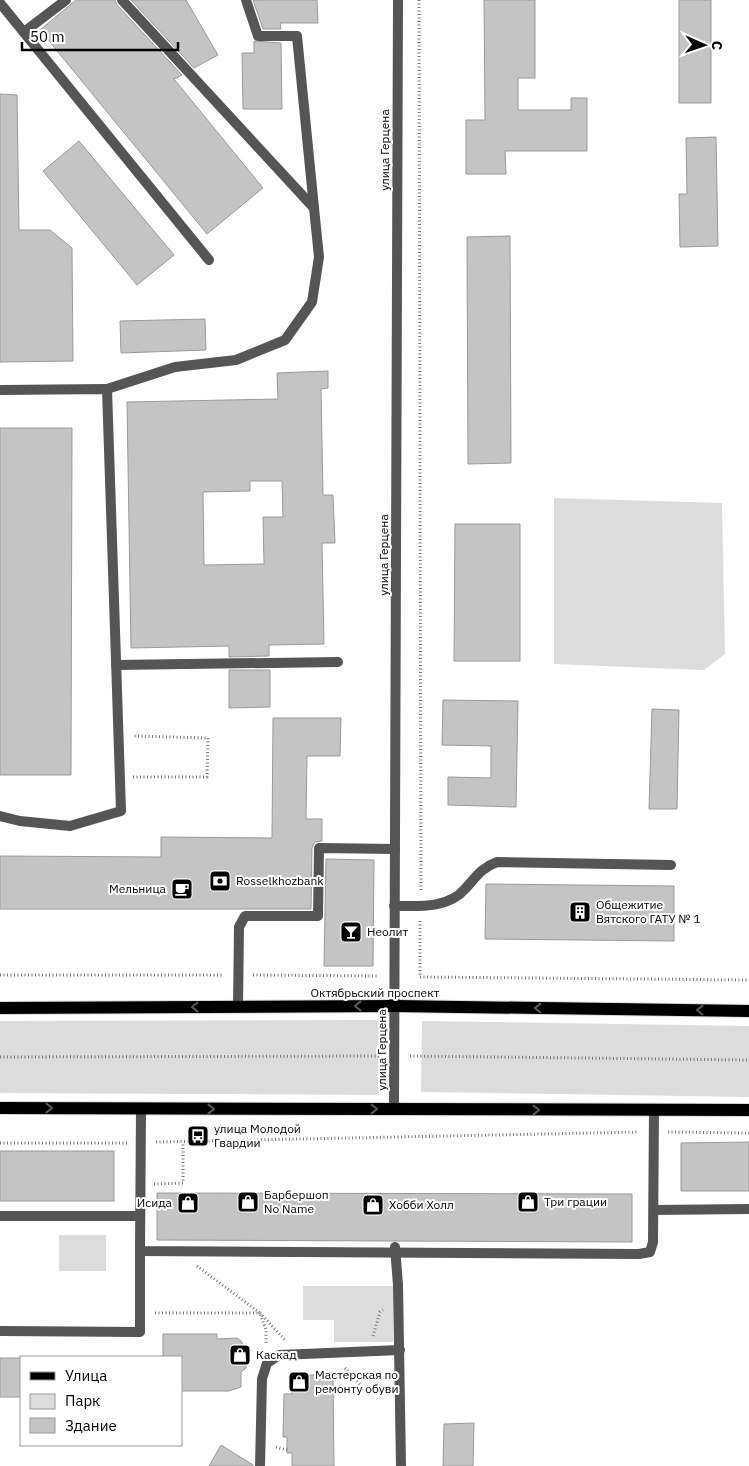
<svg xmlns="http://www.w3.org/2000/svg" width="749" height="1466" font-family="'IBM Plex Sans',sans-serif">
<rect width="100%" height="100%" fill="#fff"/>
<g fill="#dcdcdc">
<path d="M554,498L722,503L725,654L704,670L554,664Z"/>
<path d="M379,1020V1095L0,1093V1021Z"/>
<path d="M422,1021L749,1026V1097L421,1092Z"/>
<rect x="59" y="1235" width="47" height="36"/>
<path d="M303,1286H393V1342H334V1320H303Z"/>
</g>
<g fill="#c4c4c4" stroke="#999" fill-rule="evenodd">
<path d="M76,0H115L117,5L182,75L174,79L263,188L207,234L40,30Z"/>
<path d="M131,0H186L218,55L194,68Z"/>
<path d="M253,0H317L318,23H280L281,29H263Z"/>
<path d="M484,0H535V78H518V110H571V98H587V151H505L506,174H466V120H485Z"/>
<rect x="679" y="0" width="32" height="103"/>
<path d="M254,41L281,43L282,109H243L242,53H254Z"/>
<path d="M0,94L17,95L19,230H50L72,248L73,361L0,362Z"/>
<path d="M716,137L718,246L680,247L679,194H687L686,138Z"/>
<path d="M79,141L174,255L137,285L43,171Z"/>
<path d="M510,236L511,463L468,464L467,237Z"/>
<path d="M205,319L206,350L121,353L120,321Z"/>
<path d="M328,371V388L321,389L323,495H333L335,543H322L324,644L269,645V656L229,657V646L131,648L127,402L278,399L277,373ZM250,481H282L283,517H263L264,564L204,565L203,492L250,491Z"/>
<path d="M0,428H72L71,775H0Z"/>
<path d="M455,524H520V661H454Z"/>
<path d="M229,670H270V707L229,708Z"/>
<path d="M443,700L518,701L516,807L448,805V777L491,778V746L442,745Z"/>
<path d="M652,709L679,710L677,809H649Z"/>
<path d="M273,718H341L340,756H307L306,819H322V841L315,842L312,848L311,909H0V856L161,857V837L272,838Z"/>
<path d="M326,859L374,860L373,966H324Z"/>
<path d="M486,884L674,886V941L485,939Z"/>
<path d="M749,1142V1191H681V1143Z"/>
<rect x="0" y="1151" width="114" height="50"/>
<path d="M157,1193L632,1194V1242L157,1240Z"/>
<path d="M163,1334H217V1339L237,1338L241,1341L247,1351V1360L246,1368L241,1372V1387L229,1391H181V1357H163Z"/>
<rect x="0" y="1358" width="21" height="39"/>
<path d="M292,1375H333L334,1466H292V1453H287V1437H283L284,1394H292Z"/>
<path d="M474,1423L473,1466H443L444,1424Z"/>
<path d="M221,1445L253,1465V1466H209Z"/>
</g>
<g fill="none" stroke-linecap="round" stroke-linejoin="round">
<g stroke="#dbdbdb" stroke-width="14">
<g id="primary">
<path d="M0,1008L394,1006L749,1011"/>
<path d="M0,1108L749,1110"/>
</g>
</g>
<g stroke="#777" stroke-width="3" stroke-dasharray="1 2.5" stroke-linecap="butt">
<path d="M419,0L421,892"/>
<path d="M133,777H207L208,738L134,736"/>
<path d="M420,921V977L749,980"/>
<path d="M0,975H224"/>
<path d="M253,975L379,976"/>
<path d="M410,1056L749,1060"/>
<path d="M0,1057L381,1056"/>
<path d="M668,1132L749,1133"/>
<path d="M156,1142L639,1132"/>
<path d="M0,1143H127"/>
<path d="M154,1184L183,1183V1142"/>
<path d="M197,1266L260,1313L266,1330V1345"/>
<path d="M155,1313H260L285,1340"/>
<path d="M373,1336L380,1312L383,1310"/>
<path d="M345,1368L370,1395"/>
<path d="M276,1447L287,1450"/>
</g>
<g stroke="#555" stroke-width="10">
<path d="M246,0L258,36H297L314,208"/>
<path d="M0,3L209,260"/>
<path d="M24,32L66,0"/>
<path d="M107,389L175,367L236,360L285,340L312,302L319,257L314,208L122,0"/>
<path d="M0,390L107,389L121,811L70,826L20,821L0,816"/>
<path d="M116,665L338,662"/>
<path d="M394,906C417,906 448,909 465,889C476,877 481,868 497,862L671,865"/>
<path d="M238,1007L239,927L245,916H318L319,848L395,849"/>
<path d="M141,1109L140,1251L639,1254L650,1252L653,1242L654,1110"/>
<path d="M654,1210L749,1209"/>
<path d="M0,1216H140"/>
<path d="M395,1247L398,1285"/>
<path d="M0,1331L140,1332V1251"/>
<path d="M260,1466L262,1379L267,1363L279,1355L400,1350"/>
</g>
<g stroke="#555" stroke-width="10">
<path d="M394,1110L398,0"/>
<path d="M398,1285L401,1466"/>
</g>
<use href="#primary" stroke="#000" stroke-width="12"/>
</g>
<defs><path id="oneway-chevron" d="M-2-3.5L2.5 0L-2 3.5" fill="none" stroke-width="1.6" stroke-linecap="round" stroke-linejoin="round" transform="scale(1.25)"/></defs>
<g stroke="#595959">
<use href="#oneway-chevron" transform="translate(358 1006) rotate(180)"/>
<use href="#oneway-chevron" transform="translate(195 1007) rotate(180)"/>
<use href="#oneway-chevron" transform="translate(538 1008) rotate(-179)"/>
<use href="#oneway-chevron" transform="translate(700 1010) rotate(-179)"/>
<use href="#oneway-chevron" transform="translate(49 1108)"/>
<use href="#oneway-chevron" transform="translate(211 1109)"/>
<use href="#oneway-chevron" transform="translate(374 1109)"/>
<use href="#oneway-chevron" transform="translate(536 1110)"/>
</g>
<defs>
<g id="bank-square" transform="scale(1.125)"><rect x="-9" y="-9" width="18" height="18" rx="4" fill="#000" stroke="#fff"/><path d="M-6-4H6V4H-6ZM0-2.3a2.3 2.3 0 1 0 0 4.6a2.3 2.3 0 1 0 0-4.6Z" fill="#fff"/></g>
<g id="cafe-square" transform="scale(1.125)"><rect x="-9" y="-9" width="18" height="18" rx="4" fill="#000" stroke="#fff"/><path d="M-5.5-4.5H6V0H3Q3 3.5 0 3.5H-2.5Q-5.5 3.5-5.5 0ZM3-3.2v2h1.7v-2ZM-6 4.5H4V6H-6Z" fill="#fff"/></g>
<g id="building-square" transform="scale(1.125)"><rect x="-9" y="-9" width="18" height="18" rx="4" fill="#000" stroke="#fff"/><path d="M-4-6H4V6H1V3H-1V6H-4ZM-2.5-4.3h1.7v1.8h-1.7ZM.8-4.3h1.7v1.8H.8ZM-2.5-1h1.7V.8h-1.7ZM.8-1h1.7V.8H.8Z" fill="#fff"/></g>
<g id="bar-square" transform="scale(1.125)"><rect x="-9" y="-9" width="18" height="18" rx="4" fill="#000" stroke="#fff"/><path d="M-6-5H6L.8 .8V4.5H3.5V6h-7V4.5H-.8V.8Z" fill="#fff"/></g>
<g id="bus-square" transform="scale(1.125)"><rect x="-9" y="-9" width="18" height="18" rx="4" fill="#000" stroke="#fff"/><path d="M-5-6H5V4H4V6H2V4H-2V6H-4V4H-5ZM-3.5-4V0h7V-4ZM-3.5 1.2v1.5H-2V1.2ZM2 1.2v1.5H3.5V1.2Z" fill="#fff"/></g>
<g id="shop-square" transform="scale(1.125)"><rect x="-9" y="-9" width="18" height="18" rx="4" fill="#000" stroke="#fff"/><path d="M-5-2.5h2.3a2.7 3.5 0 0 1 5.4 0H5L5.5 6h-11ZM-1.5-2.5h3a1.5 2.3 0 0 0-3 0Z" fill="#fff"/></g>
</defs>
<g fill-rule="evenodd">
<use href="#bank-square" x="220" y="881"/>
<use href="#cafe-square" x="182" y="889"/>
<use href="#building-square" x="580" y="912"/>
<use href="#bar-square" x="351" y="932"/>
<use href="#bus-square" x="198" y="1136"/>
<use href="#shop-square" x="248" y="1202"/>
<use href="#shop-square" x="528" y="1202"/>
<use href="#shop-square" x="188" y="1203"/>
<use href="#shop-square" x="373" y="1205"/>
<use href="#shop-square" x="240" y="1355"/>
<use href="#shop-square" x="299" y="1382"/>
</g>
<g text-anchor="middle" stroke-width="4" stroke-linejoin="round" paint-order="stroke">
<g font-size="12" fill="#000" stroke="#fff">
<text transform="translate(385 150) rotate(-90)" y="4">улица Герцена</text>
<text transform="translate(384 555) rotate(-90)" y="4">улица Герцена</text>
<text x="375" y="997">Октябрьский проспект</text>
<text transform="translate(382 1050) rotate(-90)" y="4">улица Герцена</text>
</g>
<g font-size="12" fill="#000" stroke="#fff" text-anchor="start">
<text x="236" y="885">Rosselkhozbank</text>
<text x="166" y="893" text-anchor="end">Мельница</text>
<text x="596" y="909">Общежитие<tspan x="596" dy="14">Вятского ГАТУ № 1</tspan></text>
<text x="367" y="936">Неолит</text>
<text x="214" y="1133">улица Молодой<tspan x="214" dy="14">Гвардии</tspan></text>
<text x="264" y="1199">Барбершоп<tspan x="264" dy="14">No Name</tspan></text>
<text x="544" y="1206">Три грации</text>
<text x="172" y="1207" text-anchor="end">Исида</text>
<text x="389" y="1209">Хобби Холл</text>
<text x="256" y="1359">Каскад</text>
<text x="315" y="1379">Мастерская по<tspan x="315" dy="14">ремонту обуви</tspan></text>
</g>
</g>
<rect x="20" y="1356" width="162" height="90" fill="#ffffff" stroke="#999999"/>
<rect x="30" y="1372" width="25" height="8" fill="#000000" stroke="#999999"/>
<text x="65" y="1381" font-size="15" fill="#000000">Улица</text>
<rect x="30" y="1394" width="25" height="15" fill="#dcdcdc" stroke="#999999"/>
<text x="65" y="1406" font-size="15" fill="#000000">Парк</text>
<rect x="30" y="1418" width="25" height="15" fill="#c4c4c4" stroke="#999999"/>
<text x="65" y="1431" font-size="15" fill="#000000">Здание</text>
<g transform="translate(704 45) rotate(92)" stroke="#ffffff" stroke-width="4" paint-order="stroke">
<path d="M0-4L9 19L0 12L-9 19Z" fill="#000000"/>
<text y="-8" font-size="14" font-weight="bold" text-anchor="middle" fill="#000000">С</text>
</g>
<path d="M22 42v8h156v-8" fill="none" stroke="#000000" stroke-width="2.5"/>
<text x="30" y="42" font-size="15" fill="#000000" stroke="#ffffff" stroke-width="4" paint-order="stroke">50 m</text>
</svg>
